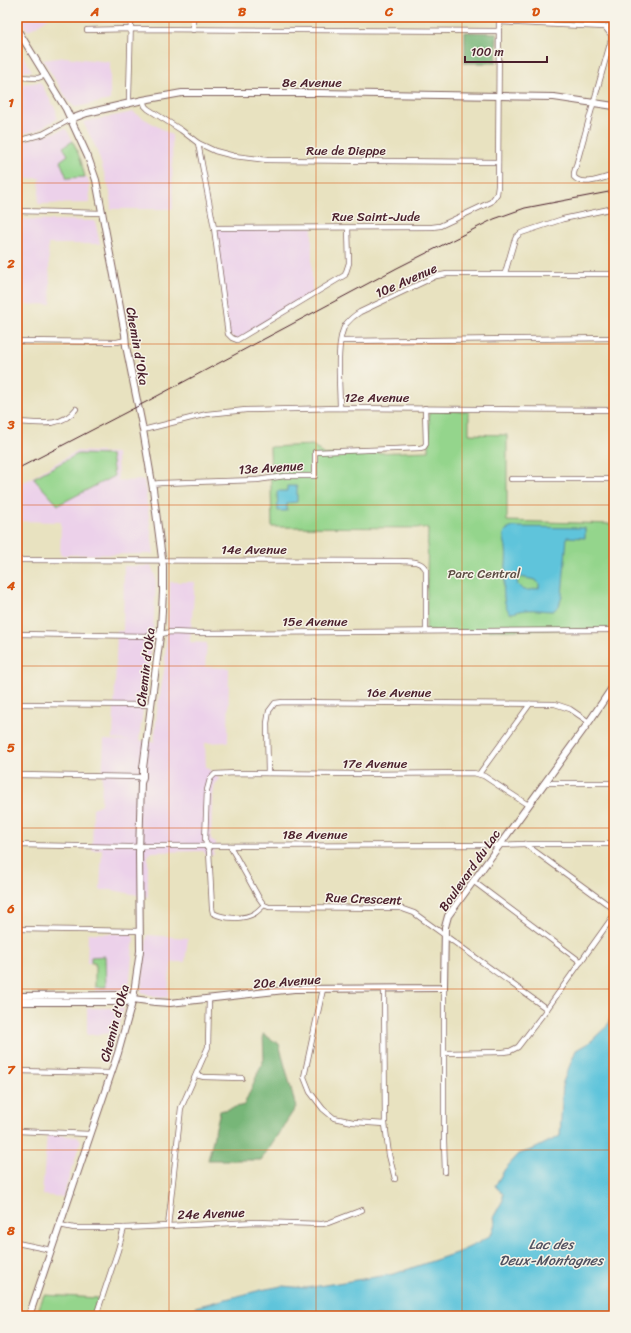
<svg xmlns="http://www.w3.org/2000/svg" width="631" height="1333" font-family="Sriracha,sans-serif">
<rect width="100%" height="100%" fill="#f7f3e8"/>
<filter id="ink" filterUnits="userSpaceOnUse"><feTurbulence type="fractalNoise" baseFrequency=".025" numOctaves="2"/><feDisplacementMap in="SourceGraphic" scale="8" xChannelSelector="R" yChannelSelector="G"/><feConvolveMatrix kernelMatrix="1 2 1 2 8 2 1 2 1" color-interpolation-filters="sRGB"/></filter>
<filter id="wash" filterUnits="userSpaceOnUse"><feTurbulence type="fractalNoise" baseFrequency=".012" numOctaves="4" result="noise"/><feDisplacementMap in="SourceGraphic" scale="16" xChannelSelector="R" yChannelSelector="G"/><feGaussianBlur stdDeviation="0.9" result="paint"/><feColorMatrix in="noise" values="0 0 0 0 0 0 0 0 0 0 0 0 0 0 0 0 0 1.4 0 .05"/><feComposite in="paint" operator="in"/></filter>
<g filter="url(#wash)">
<rect width="100%" height="100%" fill="#e8e2c0"/>
<g fill="#ecd1ea">
<path d="M18,17H50L28,31Z"/>
<path d="M17,46L32,71L17,72Z"/>
<path d="M65,57L110,62V100L77,107H75L69,102L43,60Z"/>
<path d="M40,82L56,110L57,119L36,131L17,135V112L21,111L22,84Z"/>
<path d="M133,112L172,135L173,209H111L110,192L101,163L96,148L83,122Z"/>
<path d="M66,129L73,141L63,147L69,155L60,161L85,177H87L89,181L90,203L38,204L40,178L17,179V143Z"/>
<path d="M17,219L95,221L100,244H48L51,304L17,305Z"/>
<path d="M312,227V295L237,340L228,334L214,228Z"/>
<path d="M77,451L117,453L118,481L144,480L154,554L60,555L61,522L17,521V486Z"/>
<path d="M124,566H151L155,575L156,586L153,628L139,741L154,742L157,712L164,671L169,607L170,582H195L190,642L207,643L205,667L229,668L228,742L205,743L206,767L220,779L215,784L212,801L211,840L216,842V850L213,851L214,855H205L204,851L152,852L148,856V897L112,890H100L102,850H92L93,808L101,804L104,740L131,741L113,739L117,631H123Z"/>
<path d="M88,933L130,934L133,936L134,939L131,968L129,988L128,990L95,991V963H87Z"/>
<path d="M147,935L188,938L185,962H172L169,980L168,997L160,998L141,992Z"/>
<path d="M87,1008H124L117,1033L87,1035Z"/>
<path d="M47,1134L77,1137L81,1140L63,1197L42,1195Z"/>
</g>
<g fill="#94d58c" stroke="#6f7a5c">
<path d="M73,141L81,161L85,177L67,178L60,161L68,155L63,147Z"/>
<path d="M429,411H469V434L507,435V521L614,524V629L426,631L428,528L272,527L270,447L313,445L324,455L429,451Z"/>
<path d="M78,454L111,455L114,476L58,505L33,478Z"/>
<path d="M105,956L106,987H95V963H91V957Z"/>
<path d="M44,1295L98,1298L92,1316H36Z"/>
</g>
<g fill="#77b678" stroke="#606a52">
<path d="M465,32L497,33L496,63H465Z"/>
<path d="M263,1034L279,1044L296,1107L261,1160H208L220,1111L244,1105L264,1059Z"/>
</g>
<g fill="#5ec4db" stroke="#547283" fill-rule="evenodd">
<path d="M287,486H297V502L287,503V511H278L277,491H287Z"/>
<path d="M513,527L585,528V538L567,537L562,596L559,606L553,611C544,611 535,609 526,610C521,610 516,613 510,613C506,608 505,604 504,598C502,581 508,565 506,548C505,541 502,536 506,530ZM520,577L536,580L539,584V588L531,590H523L518,585L517,580Z"/>
<path d="M614,1010V1316H192L195,1307L261,1290L282,1286L306,1288L394,1274L459,1252L478,1243L491,1235L495,1223L494,1216L503,1200V1194L495,1186L505,1169L519,1154L534,1149L560,1136L563,1082L576,1050L590,1042L607,1026Z"/>
</g>
</g>
<g filter="url(#ink)">
<g fill="none" stroke-linecap="round" stroke-linejoin="round">
<g stroke="#81635f" stroke-width="6">
<g id="street">
<path d="M193,17V30"/>
<path d="M499,22L605,27L614,25"/>
<path d="M605,27L611,35V40L574,173V177C583,187 603,178 614,175"/>
<path d="M87,30L131,29L499,31"/>
<path d="M17,77L38,78L46,75"/>
<path d="M143,100L145,106L148,109L181,130L198,143L215,151L234,156L267,160L498,162"/>
<path d="M129,103V96L131,17"/>
<path d="M17,141L43,134L71,119"/>
<path d="M198,143L214,228L228,334L232,338L237,340L345,275L349,263L348,228"/>
<path d="M17,211L103,213"/>
<path d="M214,228L432,227L440,226L491,202L497,194L498,186L499,17"/>
<path d="M505,273L514,242L516,237L521,233L563,219L614,208"/>
<path d="M17,341L117,342L126,340"/>
<path d="M341,341L614,338"/>
<path d="M340,408C340,389 335,339 346,324C350,319 355,315 360,312L436,276L447,274H614"/>
<path d="M17,422C38,423 62,428 76,409"/>
<path d="M143,430L207,414L246,410L340,408L614,410"/>
<path d="M511,479H614"/>
<path d="M152,484L161,483L257,480L285,476H315V452L420,448L424,447L426,444L425,408"/>
<path d="M17,560L401,561C410,562 422,560 426,570V631"/>
<path d="M17,634L153,636L170,632L198,633L614,630"/>
<path d="M17,704L151,705"/>
<path d="M268,773L267,723L269,711L275,703L283,702L555,704L570,709L589,722"/>
<path d="M479,774L530,704"/>
<path d="M17,775L143,777"/>
<path d="M545,783H614"/>
<path d="M525,844L614,909"/>
<path d="M17,845L130,847L149,846L499,845L525,844H614"/>
<path d="M230,846L259,898L264,905L269,907L400,908L414,913L547,1009"/>
<path d="M473,881L581,962"/>
<path d="M264,905C261,908 258,911 255,913C244,920 224,919 213,913L212,908L209,851L205,840L207,790L210,779L215,774L236,773L359,774L474,773L484,776L528,805"/>
<path d="M17,929L139,931"/>
<path d="M444,988V1141L445,1172"/>
<path d="M323,989L304,1077L310,1092L323,1109L334,1118L353,1122L385,1124"/>
<path d="M384,989L385,1124L389,1155L395,1179"/>
<path d="M445,1053L503,1052L510,1051L518,1047L547,1009L614,915"/>
<path d="M17,1071L111,1073"/>
<path d="M196,1075L204,1077L242,1078"/>
<path d="M17,1131L90,1134"/>
<path d="M60,1225L74,1228H124L256,1222L322,1224L328,1223L362,1210"/>
<path d="M168,1226L181,1108L208,1047L209,999"/>
<path d="M17,1243L51,1250"/>
<path d="M97,1313L118,1250L124,1228"/>
</g>
</g>
<g stroke="#81635f" stroke-width="8">
<g id="secondary">
<path d="M17,29L66,109L88,157L96,180L125,334L126,346L143,430L153,489L163,566V592L161,628L143,768V777L141,783L139,853L140,951L133,999L118,1053L29,1316"/>
<path d="M71,119L87,113L143,100L182,93H319L554,97L614,106"/>
<path d="M17,996L127,995L133,999L155,1002L170,1003L294,989L444,988L445,927L448,916L589,722L614,685"/>
<path d="M17,1002H126L133,999"/>
</g>
</g>
<use href="#street" stroke="#fff" stroke-width="4.5"/>
<use href="#secondary" stroke="#fff" stroke-width="6"/>
<path stroke="#4a1f2b" stroke-width="1" d="M17,469L146,402L397,268L494,219L525,208L614,191"/>
</g>
</g>
<path fill="none" stroke="#d8530f" stroke-width="1" stroke-opacity="0.55" d="M169,17V1316M316,17V1316M462,17V1316M17,183H614M17,344H614M17,505H614M17,666H614M17,828H614M17,989H614M17,1150H614"/>
<g text-anchor="middle" stroke-width="3" stroke-linejoin="round" paint-order="stroke">
<g font-size="13" fill="#4a1f2b" stroke="#f7f3e8">
<text x="312" y="87">8e Avenue</text>
<text x="346" y="155">Rue de Dieppe</text>
<text x="376" y="221">Rue Saint-Jude</text>
<text transform="translate(406 280) rotate(-24)" y="5">10e Avenue</text>
<text transform="translate(138 346) rotate(80)" y="5">Chemin d'Oka</text>
<text x="377" y="402">12e Avenue</text>
<text transform="translate(271 467) rotate(-4)" y="5">13e Avenue</text>
<text x="254" y="554">14e Avenue</text>
<text x="315" y="626">15e Avenue</text>
<text transform="translate(145 667) rotate(-83)" y="5">Chemin d'Oka</text>
<text x="399" y="697">16e Avenue</text>
<text x="375" y="768">17e Avenue</text>
<text x="315" y="839">18e Avenue</text>
<text transform="translate(469 870) rotate(-55)" y="5">Boulevard du Lac</text>
<text transform="translate(364 898) rotate(2)" y="5">Rue Crescent</text>
<text transform="translate(287 981) rotate(-4)" y="5">20e Avenue</text>
<text transform="translate(114 1023) rotate(-75)" y="5">Chemin d'Oka</text>
<text transform="translate(211 1213) rotate(-2)" y="5">24e Avenue</text>
</g>
<g font-size="13" fill="#5c4c43" stroke="#f7f3e8">
<text x="484" y="578">Parc Central</text>
</g>
<g font-size="14" font-style="italic" fill="#505160" stroke="#f7f3e8">
<text x="551" y="1249">Lac des<tspan x="551" dy="16">Deux-Montagnes</tspan></text>
</g>
</g>
<rect width="631" height="1333" fill="none" stroke="#f7f3e8" stroke-width="44"/>
<path d="M465 56v6h82v-6" fill="none" stroke="#4a1f2b" stroke-width="2"/>
<text x="471" y="56" font-size="12" fill="#4a1f2b" stroke="#f7f3e8" stroke-width="3" paint-order="stroke">100 m</text>
<rect x="22" y="22" width="587" height="1289" fill="none" stroke="#d8530f" stroke-width="1.5"/>
<g font-size="13" text-anchor="middle" font-weight="bold" fill="#d8530f">
<text x="95" y="16">A</text>
<text x="242" y="16">B</text>
<text x="389" y="16">C</text>
<text x="536" y="16">D</text>
<text x="11" y="107">1</text>
<text x="11" y="268">2</text>
<text x="11" y="429">3</text>
<text x="11" y="590">4</text>
<text x="11" y="752">5</text>
<text x="11" y="913">6</text>
<text x="11" y="1074">7</text>
<text x="11" y="1235">8</text>
</g>
</svg>
